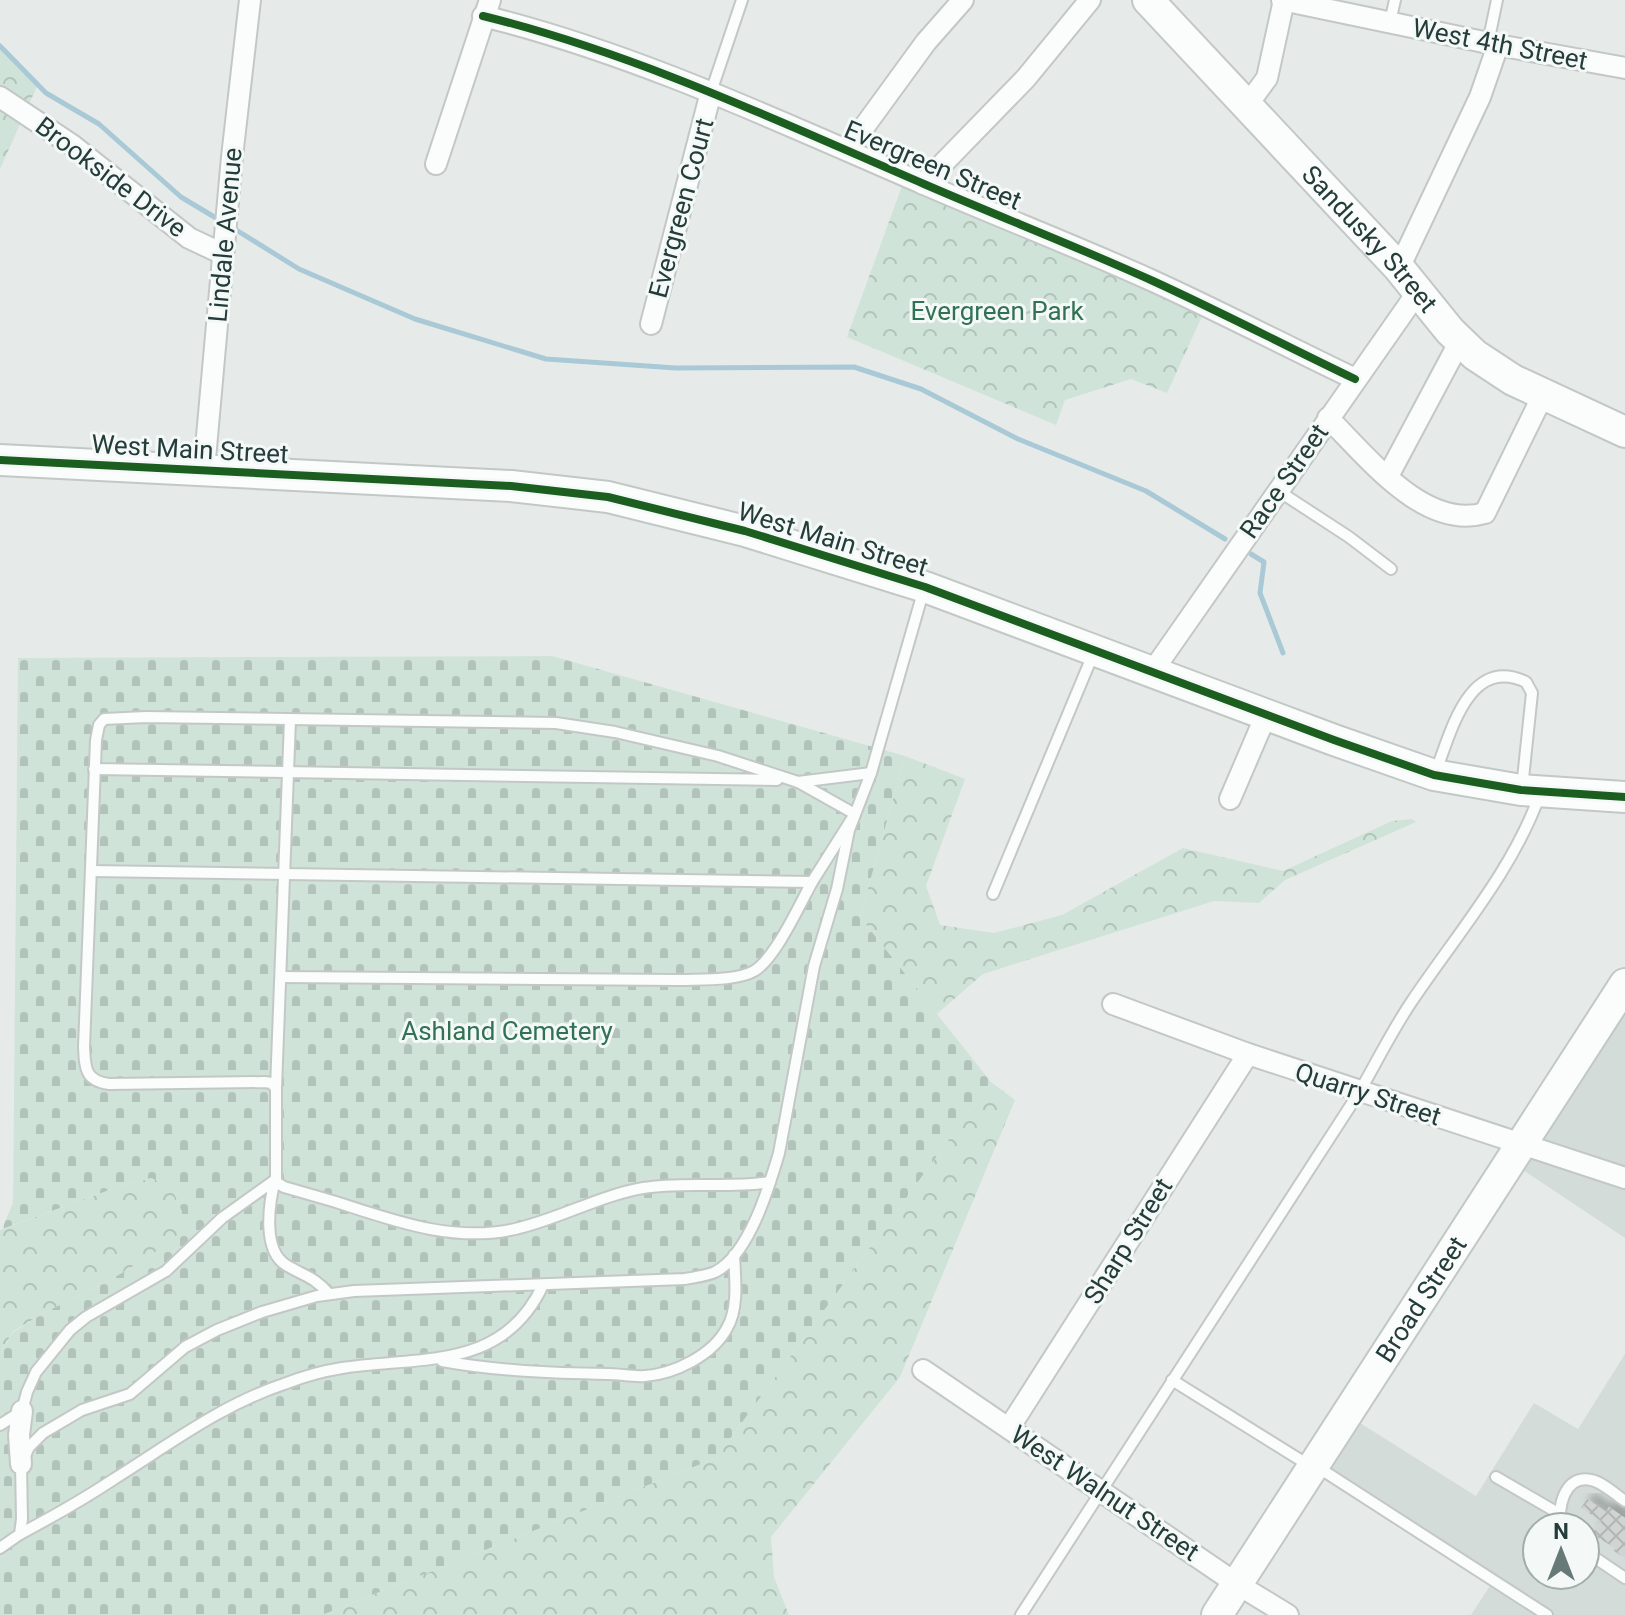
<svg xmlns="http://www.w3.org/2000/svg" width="1625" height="1615" font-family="Roboto,sans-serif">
<defs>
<pattern id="forest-crowns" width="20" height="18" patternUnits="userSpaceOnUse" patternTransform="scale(2)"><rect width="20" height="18" fill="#d0e3d8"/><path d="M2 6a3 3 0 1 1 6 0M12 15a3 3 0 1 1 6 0" fill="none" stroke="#b2c4ba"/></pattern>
<pattern id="cemetery-stones" width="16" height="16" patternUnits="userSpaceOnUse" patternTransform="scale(2)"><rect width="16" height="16" fill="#d0e3d8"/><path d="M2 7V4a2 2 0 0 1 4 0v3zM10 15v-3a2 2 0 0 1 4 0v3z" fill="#b2c4ba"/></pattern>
<pattern id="building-cross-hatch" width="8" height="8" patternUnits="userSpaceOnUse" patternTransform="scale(2)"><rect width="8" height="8" fill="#d0d4d3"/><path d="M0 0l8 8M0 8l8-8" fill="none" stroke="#b2b7b6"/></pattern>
<filter id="shadow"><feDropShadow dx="7" dy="-7" stdDeviation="4" flood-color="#0004"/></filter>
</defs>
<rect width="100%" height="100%" fill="#e6ebe9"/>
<g fill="#d4dcd9" fill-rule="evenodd">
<path d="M1625,979V1238L1511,1162Z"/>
<path d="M1625,1354V1615H1471L1495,1578L1326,1470L1357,1421L1476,1496L1534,1403L1578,1429ZM1537,1527H1585V1575H1537Z"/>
</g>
<g fill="url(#forest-crowns)">
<path d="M0,46L39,82L0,169Z"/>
<path d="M903,183L1205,310L1167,393L1131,379L1065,400L1056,425L847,337Z"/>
<path d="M905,756L965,779L926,886L940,925L994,933L1062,915L1183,848L1283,871L1392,821L1412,819L1416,822L1285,880L1259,903L1214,901L983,974L937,1014L860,917Z"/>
<path d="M991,1082L1015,1100L900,1377L771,1537L774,1577L789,1615H322L716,1458Z"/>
<path d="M151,1178L171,1186L182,1212L178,1235L149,1257L110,1280L42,1314L12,1332L0,1356V1230L115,1188Z"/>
</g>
<path fill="url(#cemetery-stones)" d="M552,656L905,756L860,917L991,1082L716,1458L322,1615H0V1356L12,1333L42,1314L110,1280L149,1257L177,1235L182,1212L171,1186L151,1178L115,1188L2,1229L13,1203L18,658Z"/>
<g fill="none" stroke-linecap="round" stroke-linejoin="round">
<g stroke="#a9c9d6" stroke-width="5">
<path d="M0,46L46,93L99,124L181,197L221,221"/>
<path d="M233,228L299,269L415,319L546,359L676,368L854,367L921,389L1018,439L1146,491L1225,539"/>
<path d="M1251,554L1264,562L1260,593L1283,653"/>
</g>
</g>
<path fill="url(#building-cross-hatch)" filter="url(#shadow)" d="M1587,1499L1606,1512L1609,1507L1625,1518V1558L1614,1551L1615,1548L1592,1534L1601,1521L1581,1508Z"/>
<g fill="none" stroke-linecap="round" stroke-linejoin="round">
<g stroke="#c3c8c6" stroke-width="14">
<g id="lane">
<path d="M1390,22L1395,0"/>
<path d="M1488,43L1497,0"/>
<path d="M711,92L742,0"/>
<path d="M1277,490L1349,537L1391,569"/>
<path d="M290,720L276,1088V1182L284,1187C301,1192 319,1197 336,1202C395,1221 453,1243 515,1229C559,1219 598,1196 643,1188C685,1181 728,1189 770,1182"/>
<path d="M94,769L777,780"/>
<path d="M1436,771C1451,732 1469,655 1526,682L1532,693L1522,788"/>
<path d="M91,871L812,882L855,814L798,782"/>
<path d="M993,894L1094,652"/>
<path d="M281,977L679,980C699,979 737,981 754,971C775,959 800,904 812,882"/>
<path d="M276,1088L271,1083L265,1082L109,1084C85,1081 85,1068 84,1047L96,740L99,725L104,719L146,717L556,723L615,732L718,756L798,782L871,773"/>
<path d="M275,1180C269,1203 262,1250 286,1265C304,1276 315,1277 329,1294"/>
<path d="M442,1361C497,1371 552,1373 608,1374C620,1374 632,1377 645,1376C674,1374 713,1355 727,1328C739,1308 735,1277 734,1255"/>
<path d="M1172,1380L1310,1466"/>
<path d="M0,1425L22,1411L27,1392L36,1372L70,1330L86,1317L166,1271L222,1218L275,1180"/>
<path d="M1316,1466L1547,1615"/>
<path d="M1496,1477L1558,1513"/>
<path d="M1561,1527C1557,1509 1564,1474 1591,1480C1602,1482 1615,1494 1625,1501"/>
<path d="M20,1534C52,1517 84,1499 114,1479C170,1444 221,1405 284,1384C302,1377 323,1371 342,1368C421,1356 503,1371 543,1285"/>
<path d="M0,1548L20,1534L22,1519L21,1464L29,1447L43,1433L82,1410L130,1394L185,1347L217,1330L262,1312L317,1296L354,1291L685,1279C695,1277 706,1276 715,1272C749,1255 769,1187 779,1153L814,966L837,889L849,830L871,773L924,589"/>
<path d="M1585,1551L1625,1578"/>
<path d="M1021,1615L1360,1091C1377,1061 1393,1029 1412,1001C1457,934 1513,870 1540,794"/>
</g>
</g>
<g stroke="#c3c8c6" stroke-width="24">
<g id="street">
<path d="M1282,0L1498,45L1625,68"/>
<path d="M483,16C637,54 780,122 924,184C1000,217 1078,247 1153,281C1221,312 1288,347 1355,379"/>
<path d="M0,97L72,145L189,238L223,254"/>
<path d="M1248,104L1267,78L1284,0"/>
<path d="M848,149L926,42L963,0"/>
<path d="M436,164L490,0"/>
<path d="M923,184L1026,78L1090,0"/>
<path d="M1399,268L1480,97L1498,45"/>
<path d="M651,324L711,92"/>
<path d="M1328,418C1367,456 1424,531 1485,513L1543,395"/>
<path d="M204,470L232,157L250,0"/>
<path d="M1388,476L1460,341"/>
<path d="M1152,672L1419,290"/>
<path d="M1230,799L1266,715"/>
<path d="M1113,1004L1248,1054L1625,1178"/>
<path d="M923,1370L1237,1584L1288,1615"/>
<path d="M1009,1428L1248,1054"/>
<path d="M21,1464L19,1435L22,1411"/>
</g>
</g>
<g stroke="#c2c8c6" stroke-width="34">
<g id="secondary">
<path id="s1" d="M1148,0L1399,268L1450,331L1475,355L1513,380L1625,432"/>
<path d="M0,460L511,486L608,497L745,531L925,587L1334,740L1434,775L1521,790L1625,797"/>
<path id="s2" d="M1217,1615L1625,984"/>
</g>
</g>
<use href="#lane" stroke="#fbfcfc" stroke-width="10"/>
<use href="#street" stroke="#fbfcfc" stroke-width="20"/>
<use href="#secondary" stroke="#fbfcfc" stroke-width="30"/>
<g stroke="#f4f9f7" stroke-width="13">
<g id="cycleway">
<path d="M483,16C637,54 780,122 924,184C1000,217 1078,247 1153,281C1221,312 1288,347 1355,379"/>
<path d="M0,460L511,486L608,497L745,531L925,587L1334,740L1434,775L1521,790L1625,797"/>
</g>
</g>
<use href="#cycleway" stroke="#1b5e20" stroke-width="8"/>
</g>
<g text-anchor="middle" stroke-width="6" stroke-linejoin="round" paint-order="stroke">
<g font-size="26" fill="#243d3a" stroke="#f4f9f7">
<text transform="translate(1500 44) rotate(11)" y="9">West 4th Street</text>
<text transform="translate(933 165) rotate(23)" y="9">Evergreen Street</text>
<text transform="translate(111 177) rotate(37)" y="9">Brookside Drive</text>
<text transform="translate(681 208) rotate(-75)" y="9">Evergreen Court</text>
<text transform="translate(225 235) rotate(-85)" y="9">Lindale Avenue</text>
<text dy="9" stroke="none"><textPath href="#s1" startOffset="326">Sandusky Street</textPath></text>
<text transform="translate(190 449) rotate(3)" y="9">West Main Street</text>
<text transform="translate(1284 481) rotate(-55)" y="9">Race Street</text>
<text transform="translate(833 539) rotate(17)" y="9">West Main Street</text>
<text transform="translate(1368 1094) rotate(18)" y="9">Quarry Street</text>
<text transform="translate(1128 1241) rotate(-58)" y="9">Sharp Street</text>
<text dy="9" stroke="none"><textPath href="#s2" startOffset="376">Broad Street</textPath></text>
<text transform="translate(1105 1493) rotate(34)" y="9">West Walnut Street</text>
</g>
<g font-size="26" fill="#317254" stroke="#f4f9f7">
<text x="997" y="320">Evergreen Park</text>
<text x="507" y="1040">Ashland Cemetery</text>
</g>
</g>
<g transform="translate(1561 1551)"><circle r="38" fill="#f4f9f7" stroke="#a1aeab" stroke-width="2"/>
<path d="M0-6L14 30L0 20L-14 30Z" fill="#687a77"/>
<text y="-12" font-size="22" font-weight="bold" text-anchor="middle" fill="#243d3a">N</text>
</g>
</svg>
